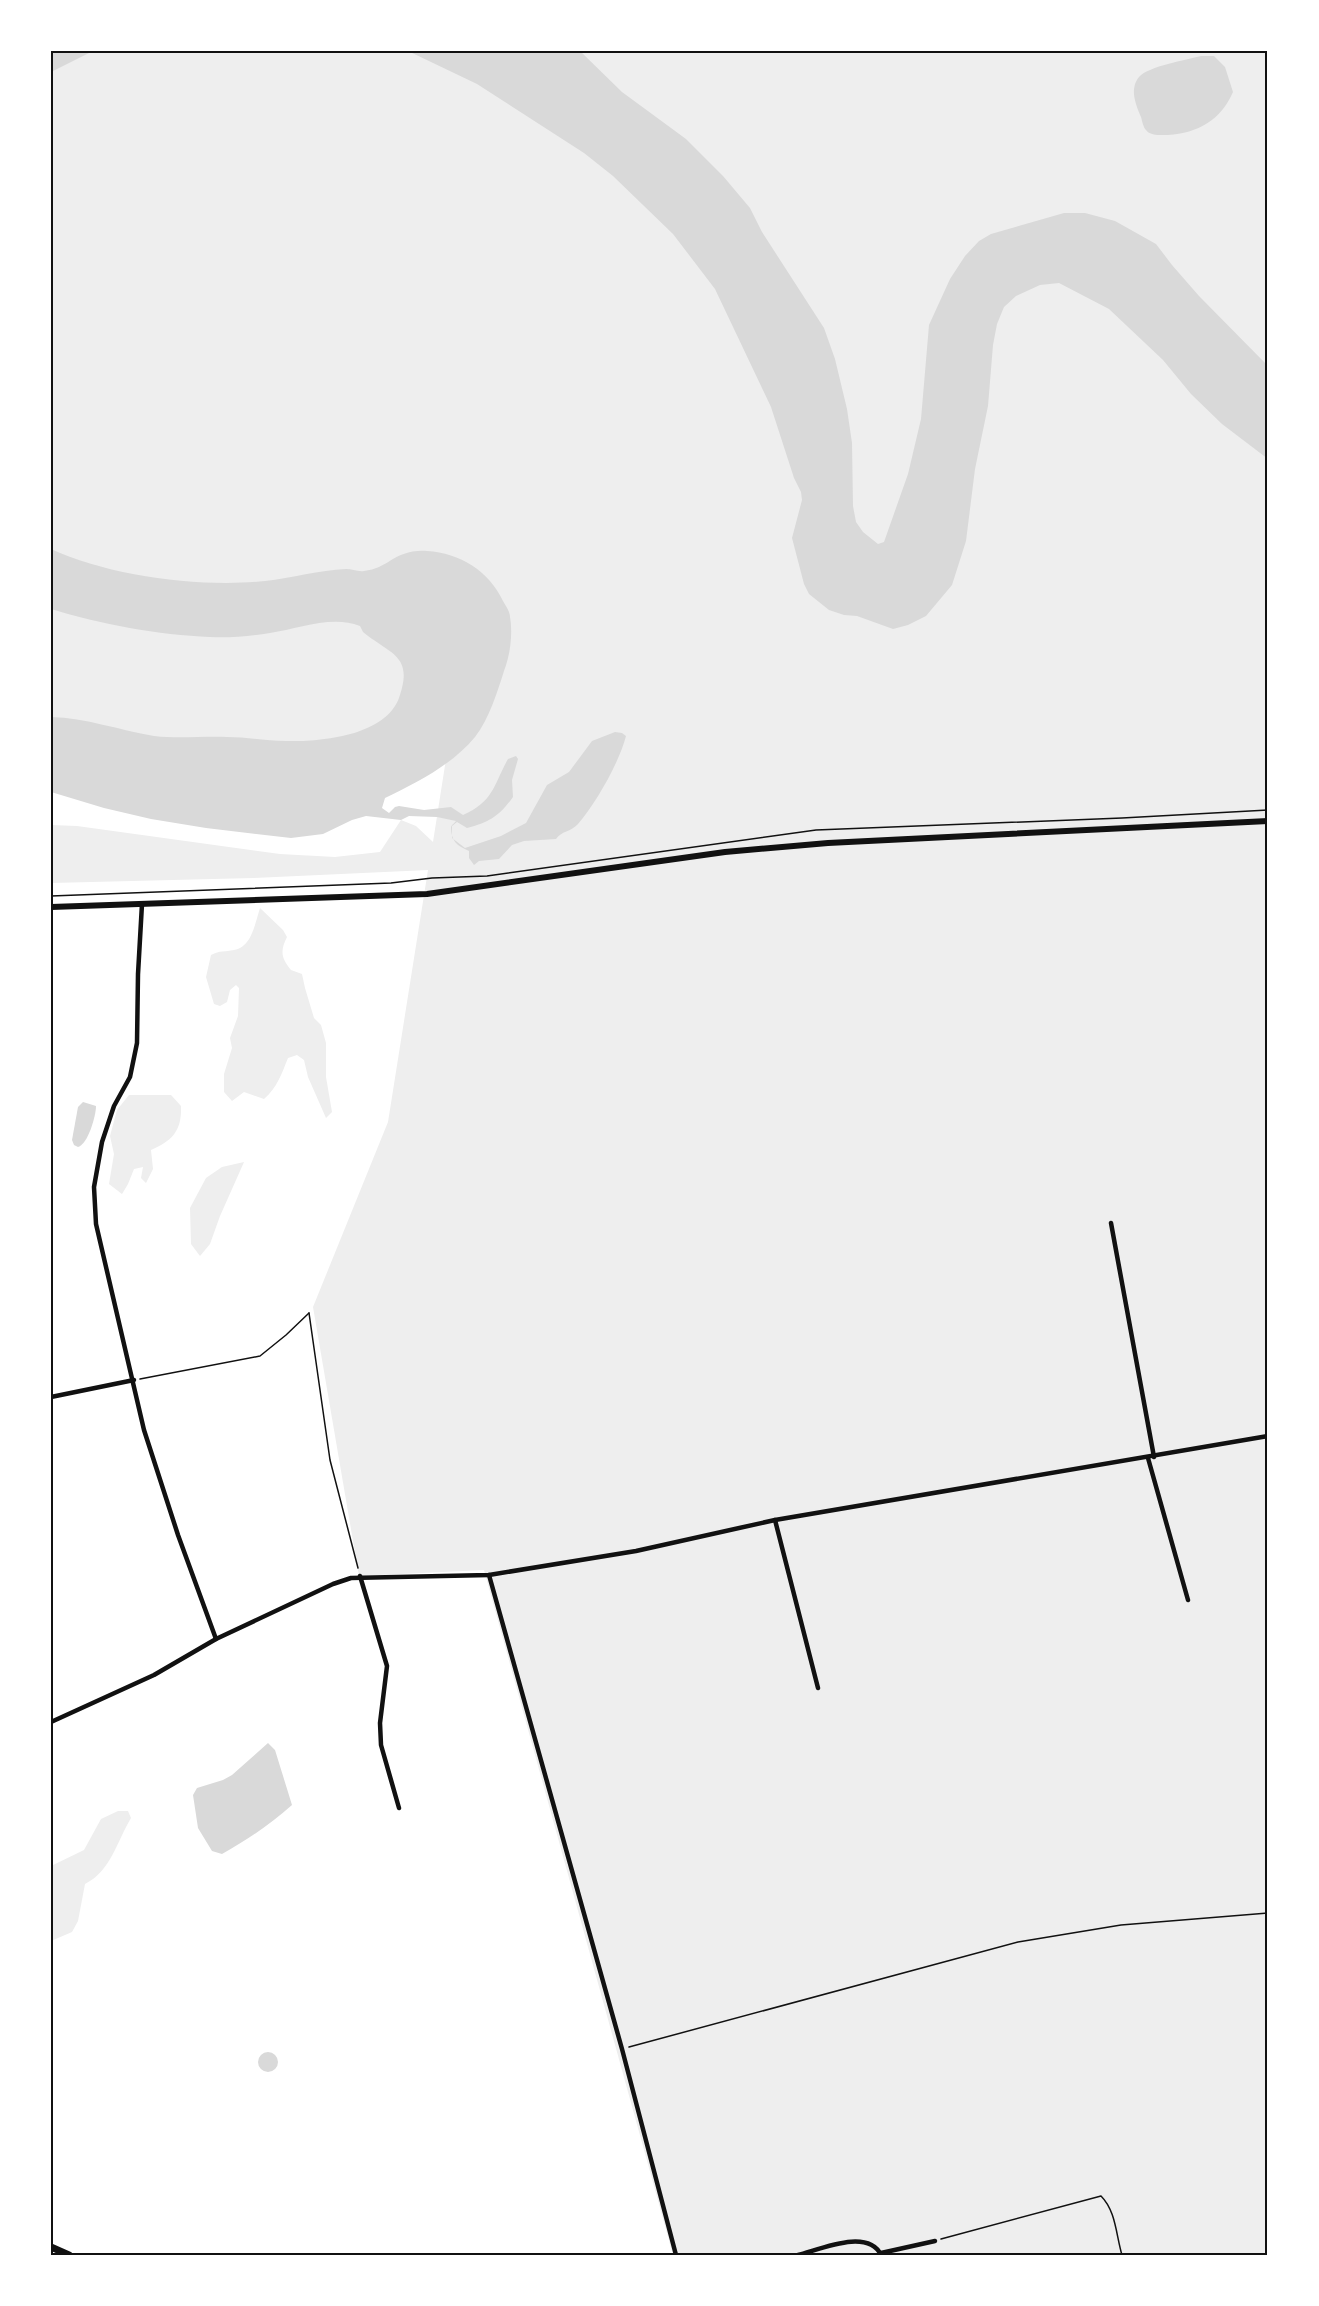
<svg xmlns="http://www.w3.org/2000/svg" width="1319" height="2306" font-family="'Fira Sans',sans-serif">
<rect width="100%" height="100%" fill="#fff"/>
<g fill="#eee">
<path d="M51,51H1268V2255H673L484,1570L359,1576L313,1307L388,1122L428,870L254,878L51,883V825L77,826L280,854L335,857L380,852L401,820L416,826L433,842L446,759L51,770Z"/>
<path d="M260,908L283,930L287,937C280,951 281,958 291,970L302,974L305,988L314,1018L321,1025L326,1043V1077L332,1112L326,1118L308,1077L304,1060L297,1055L288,1058C282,1073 277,1088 264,1099L244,1092L232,1101L224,1092V1074L232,1048L230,1038L238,1016L239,988L236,985L230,990L227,1002L220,1006L214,1004L206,977L211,955C220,950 225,952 234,950C252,947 255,923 260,908Z"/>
<path d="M129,1095H171L181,1106C182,1131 172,1141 151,1150L153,1169L146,1183L141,1178L143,1167L134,1169L128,1184L122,1194L109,1184L114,1154L110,1136L117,1110Z"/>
<path d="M244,1162L220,1216L210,1244L200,1256L191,1244L190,1208L206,1178L222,1167Z"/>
<path d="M118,1811H128L131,1818C117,1841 111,1871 85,1884L78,1921L72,1932L51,1941V1866L84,1850L101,1819Z"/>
</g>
<g fill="#d9d9d9">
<path d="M51,51H93L51,72Z"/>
<path d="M408,51H580L622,92L686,139L723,176L750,208L762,232L824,328L835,359L847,409L852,443L853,506L856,522L863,532L878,544L884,542L908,474L921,419L929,325L950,279L965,256L979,241L991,234L1064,213H1085L1115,221L1156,244L1172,265L1199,296L1268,366V459L1222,424L1191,394L1163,360L1109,309L1059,283L1040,285L1016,296L1004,307L997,324L993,345L988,406L975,469L966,541L952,585L926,616L908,625L893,629L857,616L844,615L829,610L809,594L804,584L792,538L802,500L801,492L794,478L771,407L715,289L673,234L613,176L584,153L477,84Z"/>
<path d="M1201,56H1214L1225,67L1233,92C1221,120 1198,133 1168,135C1161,135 1150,136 1146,130C1143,127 1142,120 1141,117C1136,105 1129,89 1139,77C1149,66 1186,60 1201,56Z"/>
<path d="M51,549C109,576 201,588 265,581C292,578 319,570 346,569C352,569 358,572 364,571C389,569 394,549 427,551C460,553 489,571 503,601C506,606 510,612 510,617C513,634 510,656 504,671C497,693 489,719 475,737C452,765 416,783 385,798L382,808L389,813L395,807L399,806L424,810L451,807L463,815C494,801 493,786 508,759L516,756L518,759L512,780L513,797C499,816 490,822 467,828L457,822L452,826V838L465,848L501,836L526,823L547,785L569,772L592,741L615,732L622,733L626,736C619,763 596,803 578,824C571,832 561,831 556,839L524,841L512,845L499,859L479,861L474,865L469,858V851C457,846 451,841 451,827C452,824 455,823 456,821L437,817L409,816L401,820L366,816L352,820L323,834L291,838L206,828L151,819L104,808L51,792V717C86,718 119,730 154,736C179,739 202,736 227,737C246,737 266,741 286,741C320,742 385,736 399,698C414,655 391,655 363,632L360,626C331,615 299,629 270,633C251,636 229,638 210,637C159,635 100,624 51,609Z"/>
<path d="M83,1102L96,1106C96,1116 88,1144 78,1147L74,1145L72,1140L78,1107Z"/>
<path d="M268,1743L275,1750L292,1805C271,1824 247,1840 222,1854L212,1851L198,1828L193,1795L197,1788L223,1780L232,1775Z"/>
<circle cx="268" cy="2062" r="10"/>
</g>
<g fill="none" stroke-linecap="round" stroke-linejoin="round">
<g stroke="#111" stroke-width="1.5">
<path d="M51,896L391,883L432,878L487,876L816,830L1122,818L1268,810"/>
<path d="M309,1313L330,1460L358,1568"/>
<path d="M140,1379L260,1356L286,1335L309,1313"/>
<path d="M629,2047L1018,1942L1121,1925L1268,1913"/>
<path d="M941,2239L1101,2196C1116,2211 1116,2235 1122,2255"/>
</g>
<g stroke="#111" stroke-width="4.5">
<path d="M142,904L138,974L137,1043L130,1077L114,1106L102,1142L94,1187L96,1224L144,1430L178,1535L216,1639"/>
<path d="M1111,1223L1154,1457"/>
<path d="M51,1397L134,1380"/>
<path d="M1148,1458L1188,1600"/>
<path d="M775,1520L818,1688"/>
<path d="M489,1575L622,2049L676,2255"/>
<path d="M360,1576L387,1666L380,1723L381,1745L399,1808"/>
<path d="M51,1722L154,1675L216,1639L333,1584L351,1578L489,1575L636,1551L775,1520L1268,1436"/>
<path d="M881,2253L935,2241"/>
<path d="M798,2255C821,2249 868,2228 881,2255"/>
</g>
<path stroke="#111" stroke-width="6" d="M51,907L427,894L725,852L828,843L1268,821"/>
<path stroke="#111" stroke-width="7" d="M51,2247L69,2255"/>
</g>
<rect width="1319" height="2306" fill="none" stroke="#ffffff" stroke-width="105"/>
<rect x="52" y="52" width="1214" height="2202" fill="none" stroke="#111" stroke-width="2"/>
</svg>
